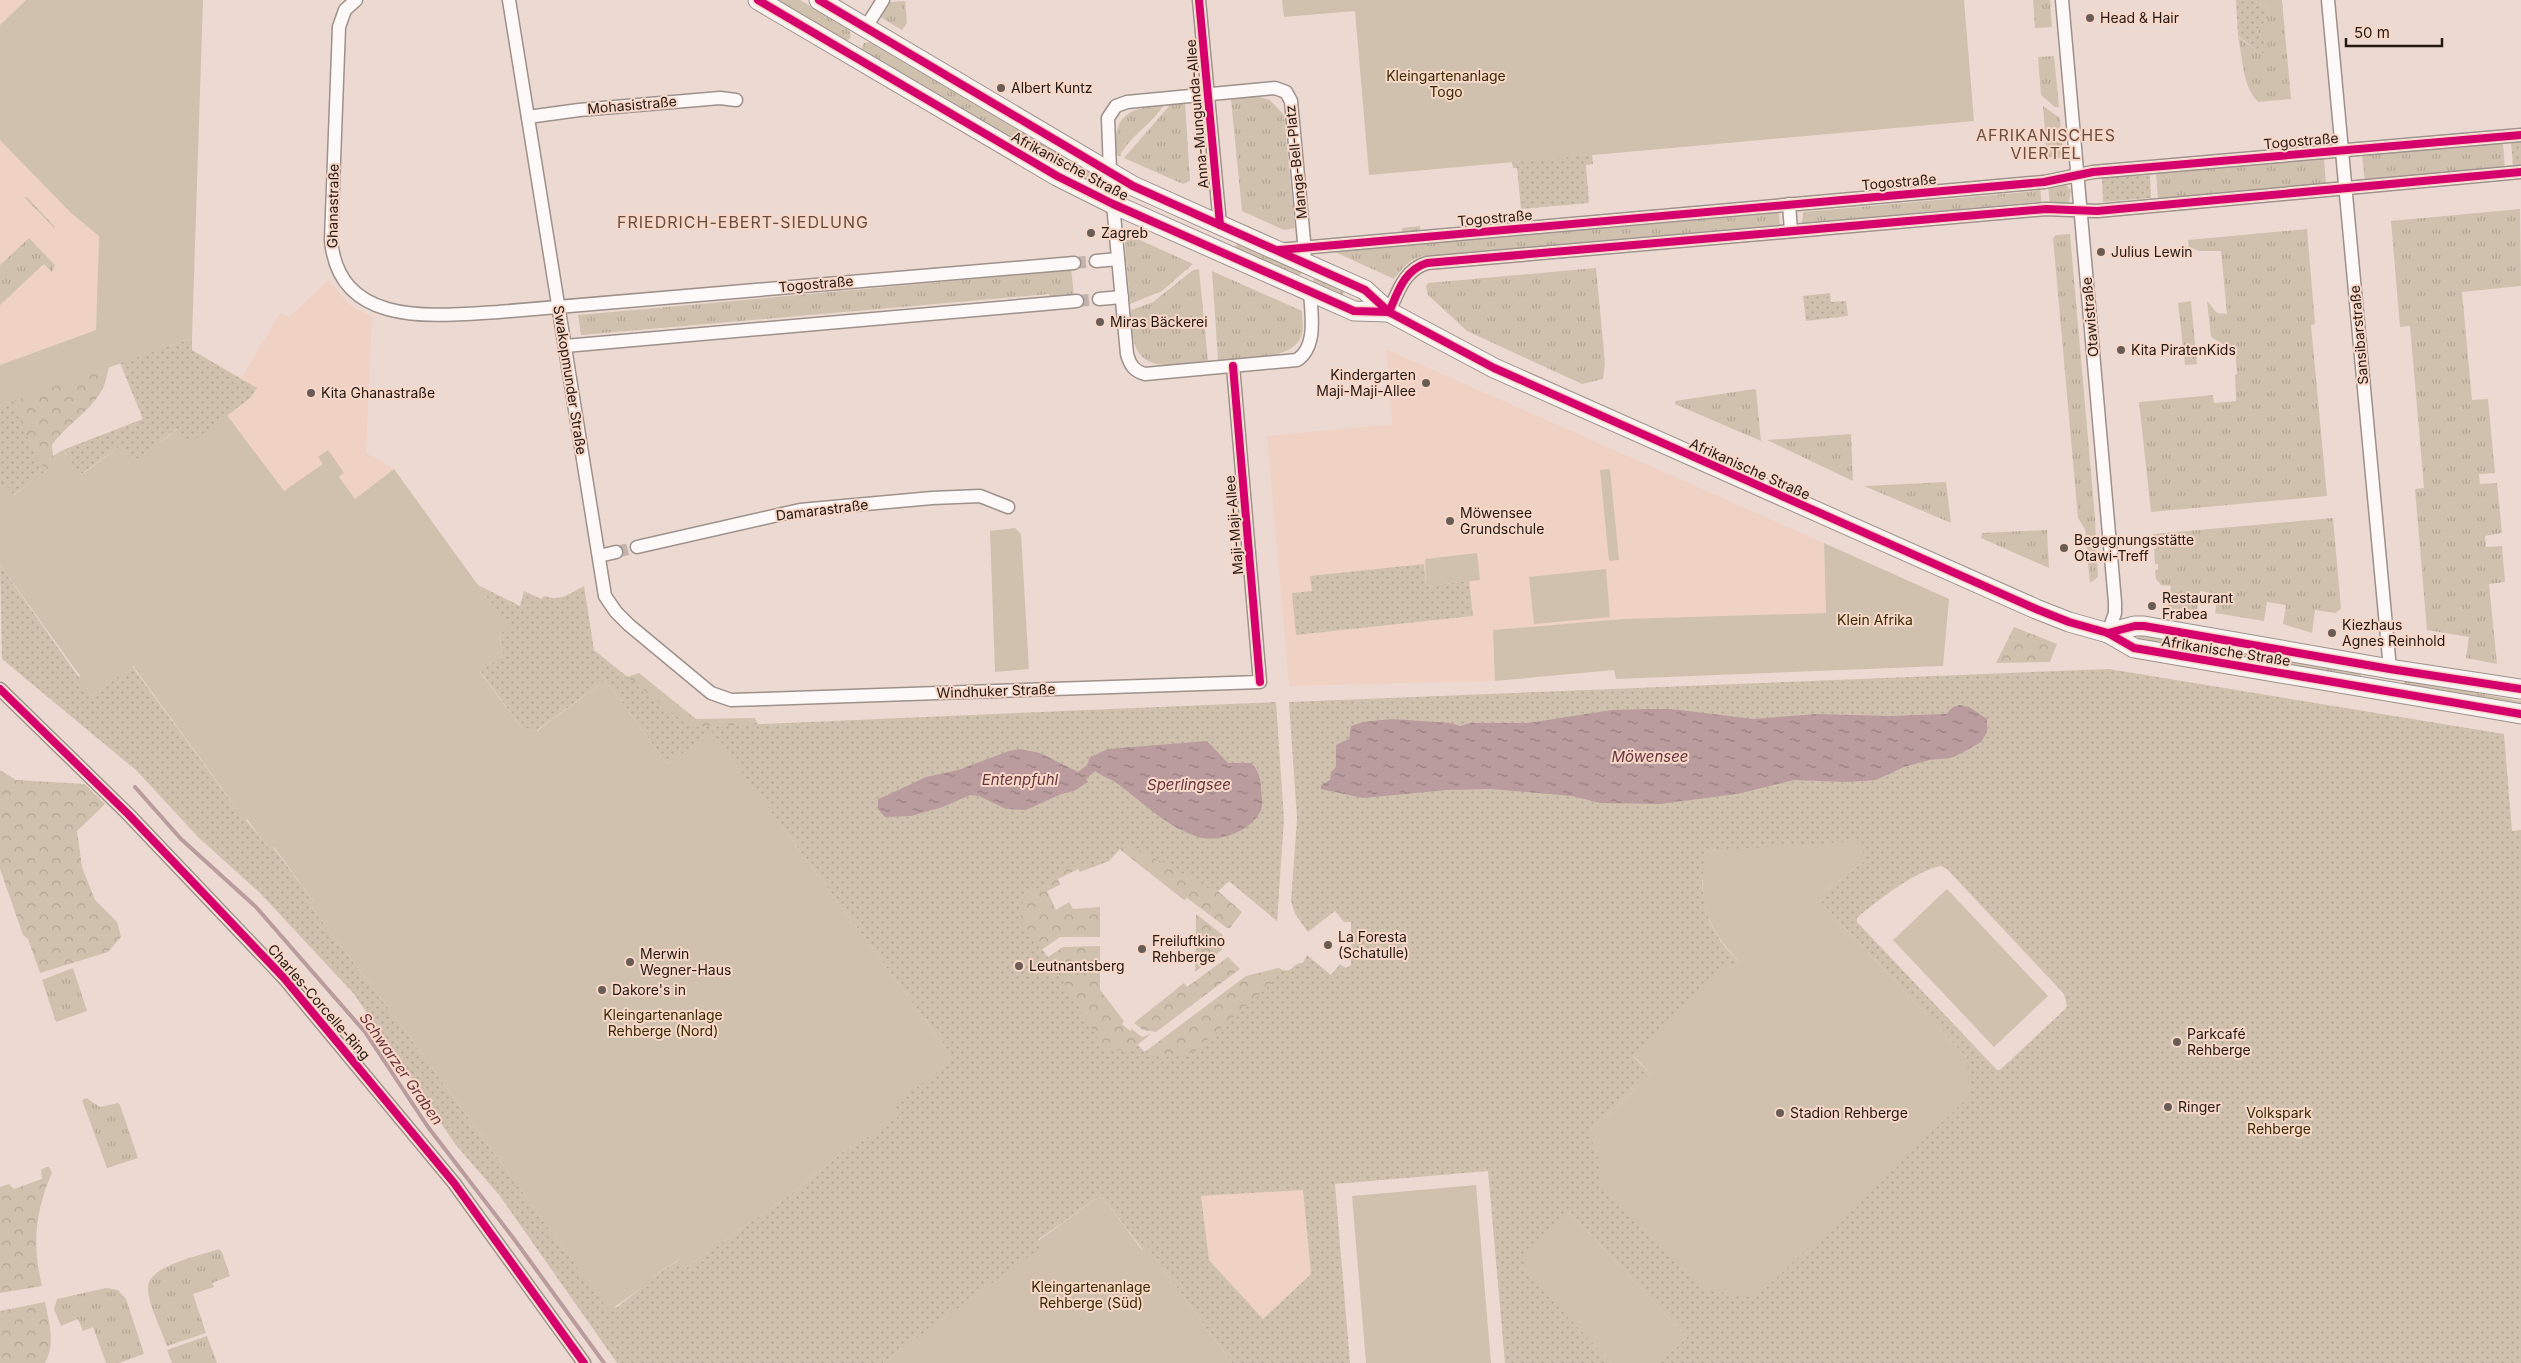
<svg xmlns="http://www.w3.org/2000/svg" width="2521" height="1363" font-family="Inter,sans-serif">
<defs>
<pattern id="grass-tufts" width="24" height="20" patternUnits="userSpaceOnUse" patternTransform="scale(1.25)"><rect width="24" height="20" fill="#d0c1ae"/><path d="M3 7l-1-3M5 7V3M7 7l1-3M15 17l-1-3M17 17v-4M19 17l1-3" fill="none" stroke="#b2a595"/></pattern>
<pattern id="forest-crowns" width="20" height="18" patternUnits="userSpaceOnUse" patternTransform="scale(1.25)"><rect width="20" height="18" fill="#d0c1ae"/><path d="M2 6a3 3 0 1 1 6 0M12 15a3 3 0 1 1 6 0" fill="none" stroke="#b2a595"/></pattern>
<pattern id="park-dots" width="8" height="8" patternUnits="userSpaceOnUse" patternTransform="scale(1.25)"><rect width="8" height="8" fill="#d0c1ae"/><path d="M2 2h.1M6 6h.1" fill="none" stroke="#b2a595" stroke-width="1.8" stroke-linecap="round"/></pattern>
<pattern id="water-ripples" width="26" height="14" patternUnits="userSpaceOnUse" patternTransform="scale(1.25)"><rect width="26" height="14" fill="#ba9c9e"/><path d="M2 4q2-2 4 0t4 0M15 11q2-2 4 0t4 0" fill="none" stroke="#977e7f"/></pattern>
</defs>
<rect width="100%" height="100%" fill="#ecdad2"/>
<g fill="#f0d2c4">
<path d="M0,0H26L0,25Z"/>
<path d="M0,140L71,213L99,236L96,330L0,365Z"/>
<path d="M328,280L350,305L372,317L366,453L394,469L355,499L339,477L344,473L323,464L284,492L227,415L250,398L256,388L241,379L280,313L289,317Z"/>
<path d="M1386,349L1824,543L1826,613L1623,619L1494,630L1495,681L1289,686L1267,436L1392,424Z"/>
<path d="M1303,1190L1311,1274L1263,1319L1209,1260L1200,1196Z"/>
</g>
<g fill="url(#grass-tufts)">
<path d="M768,0H800L849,29L851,37L846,42Z"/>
<path d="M2033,0H2050L2052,27L2035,28Z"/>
<path d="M2252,0H2282L2291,99L2258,102C2242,86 2243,58 2238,37L2256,50L2267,44L2261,38L2257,29L2270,17L2267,8Z"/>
<path d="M905,1L907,23L902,30L880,17L889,2Z"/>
<path d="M870,42L1059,152L1060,158L1054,165L861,50L864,43Z"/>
<path d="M2054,56L2059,107H2055L2041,95L2038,57Z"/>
<path d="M1256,96L1270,100L1284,115L1295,228L1284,230L1242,211L1231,99Z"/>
<path d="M1185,103L1190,181L1183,184L1124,158L1170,105Z"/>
<path d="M1164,105C1152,124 1130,136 1120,156L1116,155C1113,114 1127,109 1164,105Z"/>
<path d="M2043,106L2060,118L2063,158L2047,157Z"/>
<path d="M2503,142L2505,169L2365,182L2362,155Z"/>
<path d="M2324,158L2326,185L2158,200L2156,173Z"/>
<path d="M1074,161L1099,176L1105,185L1104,189L1066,174Z"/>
<path d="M2064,183L2071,190L2069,202L2050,206L2048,185Z"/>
<path d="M2037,186H2040L2042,206H2038L2036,202L1802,223L1803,212L2036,191Z"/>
<path d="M27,197L55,227L54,228L25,198Z"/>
<path d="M2520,209L2521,286L2462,292L2472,400L2488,399L2495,473L2479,474L2480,484L2497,483L2502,533L2485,536L2486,547L2502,546L2505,582L2489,584L2497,664L2466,658L2469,637L2427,630L2415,489L2424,488L2410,326L2400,327L2391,221Z"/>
<path d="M1779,213L1780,225L1423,256C1409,259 1403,268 1394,279L1335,252Z"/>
<path d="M1420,226L1421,233L1402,234V228Z"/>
<path d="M2307,229L2315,324L2311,325L2327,496L2151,512L2139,402L2213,395L2214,403L2236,401L2235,375L2237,374L2235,351L2211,337L2207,301L2217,313L2227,314L2221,251H2199L2189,247L2188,240Z"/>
<path d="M1124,233L1193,264L1162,291L1130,304Z"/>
<path d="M2070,234L2095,518L2098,577L2090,583L2085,529L2078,518L2053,238L2056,235Z"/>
<path d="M29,238L55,265L52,272L44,264L0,305V265Z"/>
<path d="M1237,243L1301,271L1302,273L1297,276L1235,248Z"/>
<path d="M1071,268L1074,295L1050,297L1049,294L581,335L578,315L1052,272V270Z"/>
<path d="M1596,268L1605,363L1603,379L1582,384L1467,331L1428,295L1426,287L1428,283Z"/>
<path d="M1199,269L1208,361C1184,363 1145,375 1135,345C1131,334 1132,321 1131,310L1153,302L1192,271Z"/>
<path d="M1212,271L1302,311C1302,319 1304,327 1302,334C1294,362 1242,358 1218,360Z"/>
<path d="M1317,277L1345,290L1342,297L1314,284L1313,280Z"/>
<path d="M2191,301L2197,364L2185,365L2178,303Z"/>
<path d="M1754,389L1756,390L1761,441L1675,404V401Z"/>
<path d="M1851,434L1853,481L1767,440Z"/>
<path d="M1946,482L1951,523L1864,486Z"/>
<path d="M2333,518L2341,609L2335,613L2315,610L2312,633L2283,624L2286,605L2267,602L2264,621L2215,613L2218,594L2200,591L2197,610L2167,609L2171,586L2161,585L2156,579L2155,570L2158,569V564H2155L2154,549H2156V544H2153V534Z"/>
<path d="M2047,530L2049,568L1981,538L1982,533Z"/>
<path d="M2138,634L2362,672L2360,679L2137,642Z"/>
<path d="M2405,680L2521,701V707L2403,685Z"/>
<path d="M73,968L87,1011L56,1022L42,980Z"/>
<path d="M86,1098L100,1107L118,1103L120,1105L138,1158L107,1168L82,1100Z"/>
<path d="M219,1249L222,1252L230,1276L212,1283L214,1287L193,1294L206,1333L167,1346C162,1331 147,1302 148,1287C149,1265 200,1256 219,1249Z"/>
<path d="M106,1288L118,1290L126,1299L144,1354L119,1363H106L93,1327L83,1331L78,1319L61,1326L54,1309L57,1299Z"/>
<path d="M207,1336L217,1363H172L167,1350Z"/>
</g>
<g fill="url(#forest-crowns)">
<path d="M109,367C107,374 106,383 102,390C90,412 66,425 52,445L53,456L58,462L13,495L0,487V393L92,373Z"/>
<path d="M2014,627L2057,644L2050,662L1996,663Z"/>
<path d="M639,673L696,719L755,718L782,778L781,826L712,732L672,761L617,680Z"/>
<path d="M0,770L16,780L85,784L105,804L77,831L82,867L95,900L117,922L121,937L108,952L40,973L28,939L23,935L0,869Z"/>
<path d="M1106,833L1280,870L1277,921L1229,881L1218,891L1242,912L1230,928H1227L1187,898L1184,900L1109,841Z"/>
<path d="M885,843L1109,861L1080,872L1078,869L1058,879L1060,885L1047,891L1056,910L1069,902L1073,909L1100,907V937H1060L1037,953Z"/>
<path d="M1196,914L1223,935L1222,950L1195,972Z"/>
<path d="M1100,946V990L1124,1021L1122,1024L1130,1031L1132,1029L1142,1037L1151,1034L1111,1066L1042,961L1063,947Z"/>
<path d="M1228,957L1240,969L1156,1032L1143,1030L1134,1023L1184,983L1187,987Z"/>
<path d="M1278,968L1281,969L1266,1057H1138L1246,976Z"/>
<path d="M46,1167H49L52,1173C35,1211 32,1246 42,1286L0,1293V1187L9,1184L14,1189L42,1179L41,1170Z"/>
<path d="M45,1302C49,1323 56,1343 45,1363H0V1311Z"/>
</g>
<g fill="url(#park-dots)" fill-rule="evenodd">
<path d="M2236,0H2252L2267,8L2270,17L2257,29L2261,38L2268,44L2264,53L2256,50L2238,36Z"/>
<path d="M2521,141V165L2513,166L2511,142Z"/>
<path d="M1592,154L1593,164L1586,165L1589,203L1521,209L1517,168H1513L1512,162Z"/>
<path d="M2150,175L2151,198L2103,202L2102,178Z"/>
<path d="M1830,293L1831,302L1846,301L1848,316L1806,321L1803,296Z"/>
<path d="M192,338V350L257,388L250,398L189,445L177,429L132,463L120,446L72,481L67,455L63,450L143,419L120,363Z"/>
<path d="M13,401L34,453L46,471L13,495L0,487V406Z"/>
<path d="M1424,564L1426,586L1469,581L1473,616L1296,635L1292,593L1312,591L1310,576Z"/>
<path d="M0,565L92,696L132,666L233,804L270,849L273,847L313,901L309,904L392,1013L572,1260L616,1308L649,1282L653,1276L680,1260L686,1268L799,1188L850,1146L851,1148L900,1115L893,1105L944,1066L949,1052L712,732L667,764L610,686L603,682L536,731L521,727L480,671L503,655L499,635L508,627L478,585L520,606L524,591L541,599L544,596C562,602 568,594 584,586L594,650L690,727L1276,702L1284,819L1277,921L1229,881L1218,891H1213L1128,843L1121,848L1109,861L1090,868L1078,863L1055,873L1051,882L1024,894L1020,920L1048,957L1105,1050H1126L1138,1045C1150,1061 1177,1058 1194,1052L1272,983L1278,968C1295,976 1290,962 1303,963L1307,955L1331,975L1340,964L1346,968L1351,965V922H1344L1335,911L1308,932L1295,914L1291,901L1297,819L1289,702L2109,669L2504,734L2512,831L2521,830V1363H1659L1687,1337L1570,1213L1521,1267L1612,1363H1505L1488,1171L1335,1184L1350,1363H1232L1147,1247L1143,1250L1101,1195L1038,1240L1043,1247L883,1363H617L500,1196L455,1144L354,994L260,893L198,837L137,771L2,659ZM1865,860L1817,898L1967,1058L1600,1185V1159L1591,1130L1651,1074L1633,1056L1729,966L1731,968L1739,961C1714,939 1703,913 1702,880ZM1941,866L1947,869L2064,994L2067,1006L2064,1010L2000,1070H1997L1857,922V918C1876,901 1917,870 1941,866ZM1303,1190L1311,1274L1263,1319L1209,1260L1201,1196Z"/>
</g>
<g fill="#d0c1ae">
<path d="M26,0H203L192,338L0,406V365L96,330L99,236L71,213L0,140V25Z"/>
<path d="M1282,0H1964L1974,121L1369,175L1355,11L1284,17Z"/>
<path d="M227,415L284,491L323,464L318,457L328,450L344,473L339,477L355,499L394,469L509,628L499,635L503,655L480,672L521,727L537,731L603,682L610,686L667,764L712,732L949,1052V1059L944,1066L894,1105L901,1115L851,1148L850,1146L799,1188L686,1268L679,1260L653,1276L650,1282L609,1311L392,1013L309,904L313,901L274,847L270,850L247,819L245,820L133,666L92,696L78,678L80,676L0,565V487L5,484L14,495L57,462L53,456L63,450L81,475L120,446L132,462L178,429L189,444Z"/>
<path d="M1610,469L1619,560L1609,561L1600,470Z"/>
<path d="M1015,528L1021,534L1029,669L995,672L990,531Z"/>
<path d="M1824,543L1949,599L1943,666L1616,679L1614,670L1495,681L1493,630L1623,619L1826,613Z"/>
<path d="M1477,553L1480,580L1426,586L1425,559Z"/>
<path d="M1606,569L1610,617L1534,624L1529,577Z"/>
<path d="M1860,841L1865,860L1817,898L1967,1058L1970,1096L1755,1298L1708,1290L1600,1185V1159L1594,1154L1591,1130L1651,1074L1633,1055L1728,965L1731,968L1739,961C1707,929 1695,897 1707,851Z"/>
<path d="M1947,889L2048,996L1994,1047L1893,940Z"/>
<path d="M1476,1185L1491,1363H1366L1352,1196Z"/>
<path d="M1101,1195L1142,1250L1147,1247L1232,1363H883L1042,1247L1038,1241Z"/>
<path d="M1570,1213L1687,1337L1659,1363H1612L1520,1267L1524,1263V1256Z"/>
</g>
<g fill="url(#water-ripples)">
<path d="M1960,705L1969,707L1987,719V732L1981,742L1962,753L1950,758L1929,760L1904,767L1876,780L1847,782L1794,780L1737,794L1660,804L1600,803L1572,796L1491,789L1447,790L1363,798L1321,789V785L1330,780L1331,772L1336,767V745L1349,739L1351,726L1363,722L1392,719L1450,723L1460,726L1470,723H1528L1612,710L1648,709H1671L1754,719L1816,714L1890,716L1946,714L1953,707Z"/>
<path d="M1207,741L1228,763H1251C1259,770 1261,780 1261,791C1262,797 1263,804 1261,810C1252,831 1219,843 1199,837C1167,828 1141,800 1115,782C1109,778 1101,776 1095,771L1086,779L1088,782L1074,791L1061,794L1026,810L1006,809L979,796L970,795L943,807L911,816L885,817L878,809V799L881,798L926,777L958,770L1009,751L1020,749L1040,753L1078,772L1087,765L1090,757L1108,749Z"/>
</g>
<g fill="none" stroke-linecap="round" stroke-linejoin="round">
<path stroke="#ba9c9e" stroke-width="4" d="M135,787L181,839L256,907L365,1032L428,1127L514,1239L604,1363"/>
<g stroke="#c4b3ac" stroke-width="12" stroke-dasharray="12 6" stroke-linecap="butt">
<path d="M1074,263L1096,261"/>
<path d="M1077,301L1099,299"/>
<path d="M616,552L637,547"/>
</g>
<g stroke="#9e908a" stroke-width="15">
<g id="street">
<path d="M356,0L345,10L339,27L331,240C339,328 433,316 498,312L1074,263"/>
<path d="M509,0L605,596L616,612L629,625L711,693L731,700L764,699L1260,682L1233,366"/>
<path d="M1199,0L1220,225"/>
<path d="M2062,0L2115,602V613L2108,633"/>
<path d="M2328,0L2390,669"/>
<path d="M866,27L883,0"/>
<path d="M528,117L579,110L720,98L736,100"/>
<path d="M1110,172L1108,118L1116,106L1127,102L1275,88L1286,92L1291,101L1305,252"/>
<path d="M1113,204L1127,354C1130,365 1134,371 1145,374L1297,360C1318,346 1311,313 1310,291"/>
<path d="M1789,204L1791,231"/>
<path d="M1278,250L2044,182L2093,172L2521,135"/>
<path d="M1096,261L1118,259"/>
<path d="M1099,299L1122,297"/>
<path d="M1389,312C1398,292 1404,270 1427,263L2046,209L2097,211L2521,172"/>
<path d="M565,346L1077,301"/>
<path d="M637,547L800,510L932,498L980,496L1008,507"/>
<path d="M599,556L616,552"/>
<path d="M0,689L128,814L284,978L454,1183L584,1363"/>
</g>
</g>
<g stroke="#9e908a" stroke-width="21">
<g id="secondary">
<path d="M758,0L1057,176L1113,204L1354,311L1389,312"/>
<path d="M819,0L1133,186L1365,290L1389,312L1494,368L2036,609L2069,622L2108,633L2134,648L2521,714"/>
<path d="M2108,633L2135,626H2144L2390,669L2521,689"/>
</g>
</g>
<use href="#street" stroke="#fcf9f8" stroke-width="12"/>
<use href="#secondary" stroke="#f8f4f2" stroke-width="19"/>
<g stroke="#f7d7c7" stroke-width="11">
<g id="cycleway">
<path d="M758,0L1057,176L1113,204L1354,311L1389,312"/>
<path d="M819,0L1133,186L1365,290L1389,312L1494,368L2036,609L2069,622L2108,633L2134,648L2521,714"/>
<path d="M1199,0L1220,225"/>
<path d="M1279,250L2044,182L2093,172L2521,135"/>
<path d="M1389,312C1398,292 1404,270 1427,263L2046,209L2097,211L2521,172"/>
<path d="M1233,366L1260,682"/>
<path d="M2108,633L2135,626H2144L2390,669L2521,689"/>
<path d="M0,689L128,814L284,978L454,1183L584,1363"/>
</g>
</g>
<use href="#cycleway" stroke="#d6006c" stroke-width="8"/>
</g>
<g fill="#695c55" stroke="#f7d7c7" stroke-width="2">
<circle cx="2090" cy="18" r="5"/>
<circle cx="1001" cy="88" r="5"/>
<circle cx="1091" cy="233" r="5"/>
<circle cx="2101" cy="252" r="5"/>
<circle cx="1100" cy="322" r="5"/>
<circle cx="2121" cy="350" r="5"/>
<circle cx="1426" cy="383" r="5"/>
<circle cx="311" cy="393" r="5"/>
<circle cx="1450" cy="521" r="5"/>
<circle cx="2064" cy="548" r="5"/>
<circle cx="2152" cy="606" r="5"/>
<circle cx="2332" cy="633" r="5"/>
<circle cx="1328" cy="945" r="5"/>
<circle cx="1142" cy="949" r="5"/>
<circle cx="630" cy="962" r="5"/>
<circle cx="1019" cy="966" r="5"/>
<circle cx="602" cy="990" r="5"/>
<circle cx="2177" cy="1042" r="5"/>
<circle cx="2168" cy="1107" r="5"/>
<circle cx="1780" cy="1113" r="5"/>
</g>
<g text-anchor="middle" stroke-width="4" stroke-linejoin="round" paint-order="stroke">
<g font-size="14" fill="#231812" stroke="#f7d7c7" text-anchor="start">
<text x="2100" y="23">Head &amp; Hair</text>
<text x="1011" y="93">Albert Kuntz</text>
<text x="1101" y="238">Zagreb</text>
<text x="2111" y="257">Julius Lewin</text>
<text x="1110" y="327">Miras Bäckerei</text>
<text x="2131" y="355">Kita PiratenKids</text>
<text x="1416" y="380" text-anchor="end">Kindergarten<tspan x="1416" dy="16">Maji-Maji-Allee</tspan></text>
<text x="321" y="398">Kita Ghanastraße</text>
<text x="1460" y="518">Möwensee<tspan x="1460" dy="16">Grundschule</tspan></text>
<text x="2074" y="545">Begegnungsstätte<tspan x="2074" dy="16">Otawi-Treff</tspan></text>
<text x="2162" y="603">Restaurant<tspan x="2162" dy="16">Frabea</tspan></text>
<text x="2342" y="630">Kiezhaus<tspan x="2342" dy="16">Agnes Reinhold</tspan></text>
<text x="1338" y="942">La Foresta<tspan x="1338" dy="16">(Schatulle)</tspan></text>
<text x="1152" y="946">Freiluftkino<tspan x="1152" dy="16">Rehberge</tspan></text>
<text x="640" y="959">Merwin<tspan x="640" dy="16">Wegner-Haus</tspan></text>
<text x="1029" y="971">Leutnantsberg</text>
<text x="612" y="995">Dakore's in</text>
<text x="2187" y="1039">Parkcafé<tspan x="2187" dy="16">Rehberge</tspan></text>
<text x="2178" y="1112">Ringer</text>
<text x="1790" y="1118">Stadion Rehberge</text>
</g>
<g font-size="14" fill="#392a01" stroke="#f7d7c7">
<text x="1446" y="81">Kleingartenanlage<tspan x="1446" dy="16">Togo</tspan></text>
<text x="1875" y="625">Klein Afrika</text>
<text x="663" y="1020">Kleingartenanlage<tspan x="663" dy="16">Rehberge (Nord)</tspan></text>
<text x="2279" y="1118">Volkspark<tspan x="2279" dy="16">Rehberge</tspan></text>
<text x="1091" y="1292">Kleingartenanlage<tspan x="1091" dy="16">Rehberge (Süd)</tspan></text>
</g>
<g font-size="14" fill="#231812" stroke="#f7d7c7">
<text transform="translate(632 105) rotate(-5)" y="5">Mohasistraße</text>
<text transform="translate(1197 114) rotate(-95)" y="5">Anna-Mungunda-Allee</text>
<text transform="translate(2301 141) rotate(-5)" y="5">Togostraße</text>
<text transform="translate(1296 162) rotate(-96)" y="5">Manga-Bell-Platz</text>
<text transform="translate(1070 166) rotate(28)" y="5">Afrikanische Straße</text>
<text transform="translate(1899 182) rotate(-5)" y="5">Togostraße</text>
<text transform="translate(333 206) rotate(-89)" y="5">Ghanastraße</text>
<text transform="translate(1495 218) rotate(-5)" y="5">Togostraße</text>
<text transform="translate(816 284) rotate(-5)" y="5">Togostraße</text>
<text transform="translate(2090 317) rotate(-95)" y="5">Otawistraße</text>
<text transform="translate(2359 335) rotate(-95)" y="5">Sansibarstraße</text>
<text transform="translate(570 380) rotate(81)" y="5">Swakopmunder Straße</text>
<text transform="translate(1750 469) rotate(24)" y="5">Afrikanische Straße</text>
<text transform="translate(822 510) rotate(-7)" y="5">Damarastraße</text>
<text transform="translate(1234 525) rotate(-95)" y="5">Maji-Maji-Allee</text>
<text transform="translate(2226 651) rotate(9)" y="5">Afrikanische Straße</text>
<text transform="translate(996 691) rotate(-2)" y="5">Windhuker Straße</text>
<text transform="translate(319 1002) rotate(49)" y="5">Charles-Corcelle-Ring</text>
</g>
<g font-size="15" font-style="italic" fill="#68353f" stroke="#f7d7c7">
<text x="1650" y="762">Möwensee</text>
<text x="1020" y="785">Entenpfuhl</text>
<text x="1189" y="790">Sperlingsee</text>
<text transform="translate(401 1069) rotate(55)" y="5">Schwarzer Graben</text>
</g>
<g font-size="16" letter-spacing="1" fill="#684e40" stroke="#f7d7c7">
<text x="2046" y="141">AFRIKANISCHES<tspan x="2046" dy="18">VIERTEL</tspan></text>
<text x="743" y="228">FRIEDRICH-EBERT-SIEDLUNG</text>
</g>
</g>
<path d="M2346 38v8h96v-8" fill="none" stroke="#231812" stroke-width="2.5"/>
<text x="2354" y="38" font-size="15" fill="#231812" stroke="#f7d7c7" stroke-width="4" paint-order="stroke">50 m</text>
</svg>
